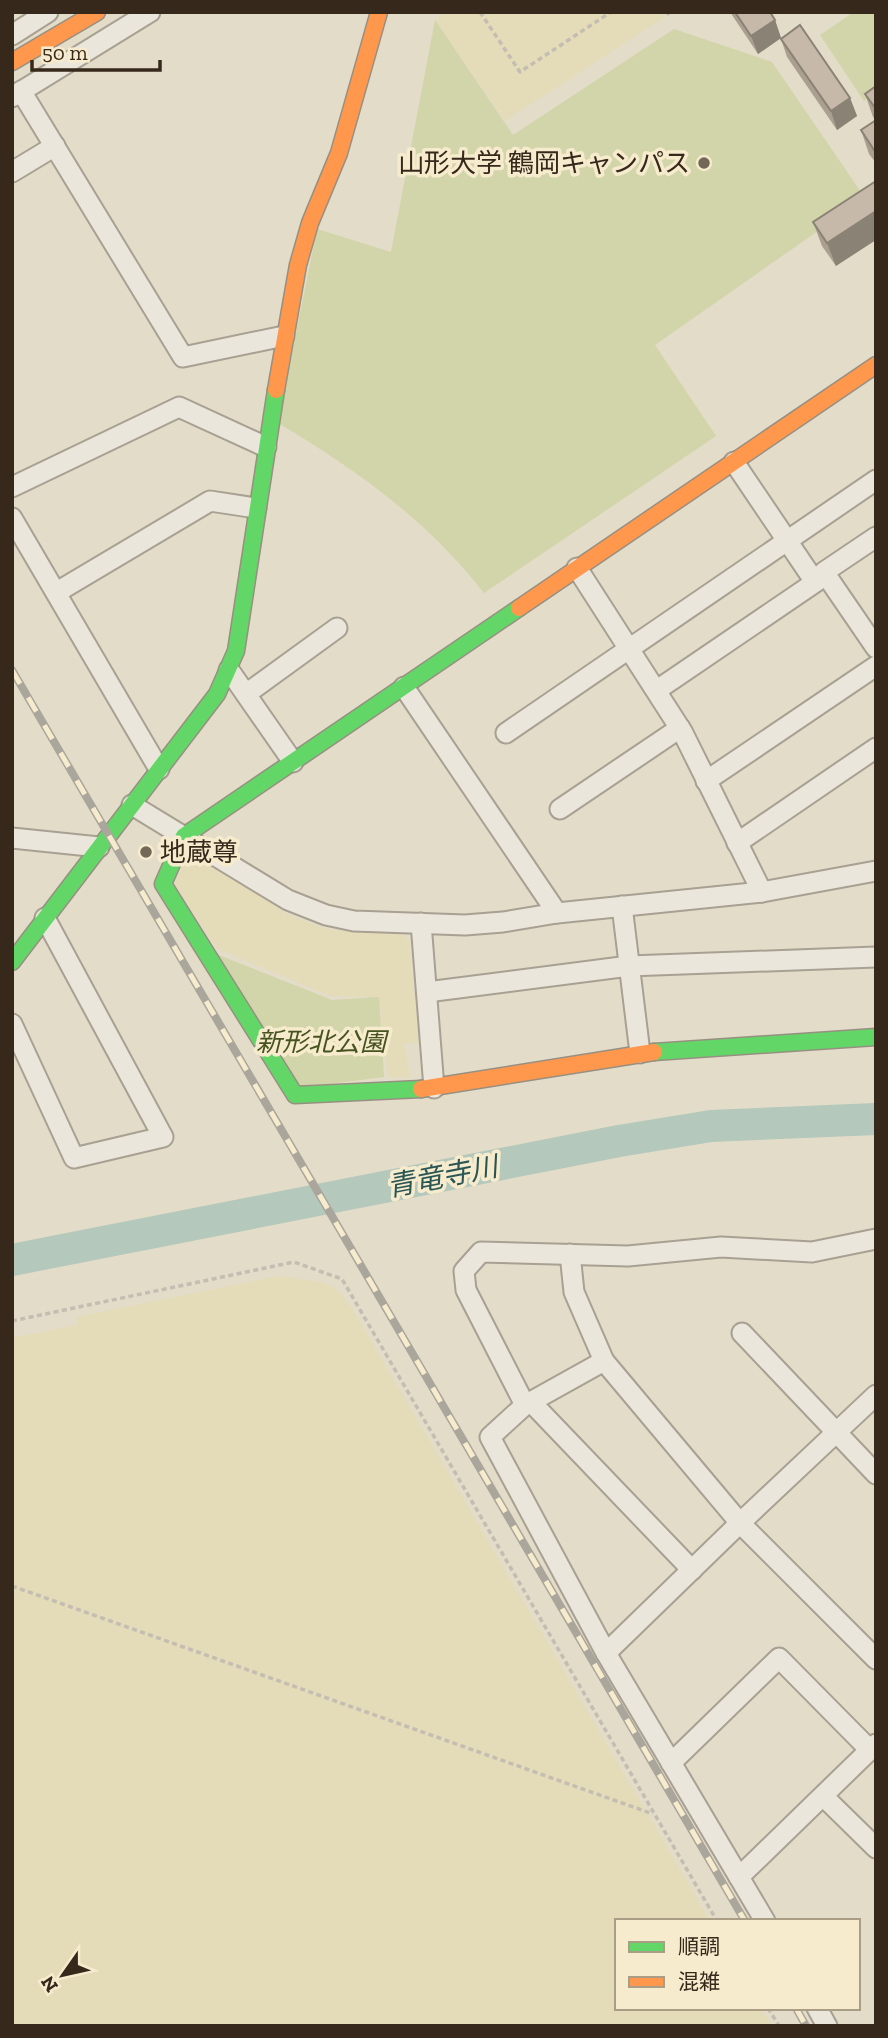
<svg xmlns="http://www.w3.org/2000/svg" width="888" height="2038" font-family="'Zilla Slab','Noto Sans JP',serif">
<rect width="100%" height="100%" fill="#e3dcc8"/>
<g fill="#e4dcb8">
<path d="M447,12H662L665,17L505,121L435,20Z"/>
<path d="M189,849L290,916L332,930L402,933L409,941L419,1042L404,1044L410,1077H388L379,997L330,996L216,948L175,884Z"/>
<path d="M278,1276L322,1282L338,1290L353,1310L710,1921H617V2008H761L772,2026H12V1338L77,1325V1317Z"/>
</g>
<g fill="#d2d4a9">
<path d="M854,12H876V92L864,101L820,35Z"/>
<path d="M435,20L513,135L674,29L772,62L865,198L655,345L716,436L484,593C427,520 357,470 278,423L317,229L391,252Z"/>
<path d="M216,954L332,1000L379,997L384,1077L298,1088Z"/>
</g>
<g fill="none" stroke-linecap="round" stroke-linejoin="round">
<path stroke="#b4c8bc" stroke-width="32" d="M12,1260L619,1141L711,1126L876,1119"/>
<g stroke="#a8a092" stroke-width="23">
<g id="street">
<path d="M12,35L48,12"/>
<path d="M21,91L183,357L284,336"/>
<path d="M12,97L150,12"/>
<path d="M12,172L55,146"/>
<path d="M734,462L815,582"/>
<path d="M12,487L179,407L266,447"/>
<path d="M12,518L159,769"/>
<path d="M876,537L824,572L876,648"/>
<path d="M577,568L683,733L762,892"/>
<path d="M57,592L210,501L256,508"/>
<path d="M229,670L293,762"/>
<path d="M404,687L557,913"/>
<path d="M657,690L826,575"/>
<path d="M246,694L337,628"/>
<path d="M506,733L876,480"/>
<path d="M706,781L876,666"/>
<path d="M132,805L288,900L326,915L354,921L465,925L503,922L557,913L762,892L876,871"/>
<path d="M560,809L680,728"/>
<path d="M12,838L99,847"/>
<path d="M737,843L876,748"/>
<path d="M622,906L640,1053"/>
<path d="M421,923L434,1088"/>
<path d="M427,992L629,966L876,957"/>
<path d="M12,1024L74,1158L163,1137L45,918"/>
<path d="M570,1254L574,1292L604,1361L740,1523L606,1653L765,1921"/>
<path d="M742,1333L876,1474"/>
<path d="M604,1361L525,1405L466,1290L464,1271L481,1252L628,1256L721,1247L812,1252L876,1239"/>
<path d="M876,1395L740,1523L876,1659"/>
<path d="M531,1402L692,1570"/>
<path d="M525,1405L490,1437L606,1653"/>
<path d="M671,1763L779,1658L870,1750"/>
<path d="M823,1796L876,1848"/>
<path d="M739,1877L876,1744"/>
<path d="M817,2008L827,2026"/>
</g>
</g>
<g stroke="#979082" stroke-width="19">
<g id="fast">
<path d="M12,962L217,694L236,651L276,390"/>
<path d="M654,1052L876,1037"/>
<path d="M421,1089L295,1095L163,884L184,836L519,608"/>
</g>
</g>
<g stroke="#979082" stroke-width="19">
<g id="slow">
<path d="M12,62L97,12"/>
<path d="M276,390L298,265L310,223L339,153L379,12"/>
<path d="M519,608L876,365"/>
<path d="M421,1089L654,1052"/>
</g>
</g>
<g stroke="#c3bdb2" stroke-width="3.5" stroke-dasharray="5 3.5" stroke-linecap="butt">
<path d="M480,12L520,72L611,12"/>
<path d="M667,12L669,15"/>
<path d="M12,1321L294,1262L342,1279L717,1921"/>
<path d="M12,1586L653,1814"/>
<path d="M768,2008L779,2026"/>
</g>
<use href="#street" stroke="#ebe6db" stroke-width="19"/>
<use href="#fast" stroke="#63d668" stroke-width="16"/>
<use href="#slow" stroke="#ff974d" stroke-width="16"/>
<g stroke="#aaa69c" stroke-width="8">
<g id="rail">
<path d="M12,670L745,1921"/>
<path d="M796,2008L806,2026"/>
</g>
</g>
<use href="#rail" stroke="#f6ebcc" stroke-width="5" stroke-dasharray="16" stroke-linecap="butt"/>
</g>
<g fill="#ab9f91">
<path d="M730,12H770L775,20L781,38L758,54Z"/>
<path d="M781,39L850,98L857,116L837,130L787,57Z"/>
<path d="M876,86V163L869,154L861,130L876,120L873,117L865,94Z"/>
<path d="M876,181L836,266L822,246L813,222Z"/>
</g>
<g fill="#8b8276">
<path d="M775,20L781,38L758,54L751,36Z"/>
<path d="M850,98L857,116L837,130L831,111Z"/>
<path d="M876,211V240L836,266L827,243Z"/>
</g>
<g fill="#c7b9a9" stroke="#8b8276" stroke-width="2">
<path d="M735,12H770L775,20L751,36Z"/>
<path d="M800,25L850,98L831,111L781,39Z"/>
<path d="M876,86V109L865,94Z"/>
<path d="M876,120V153L861,130Z"/>
<path d="M876,181V211L827,243L813,222Z"/>
</g>
<g fill="#736758" stroke="#f6ebcc" stroke-width="2.5">
<circle cx="704" cy="163" r="7"/>
<circle cx="146" cy="852" r="7"/>
</g>
<g text-anchor="middle" stroke-width="7" stroke-linejoin="round" paint-order="stroke">
<g font-size="26" fill="#36281b" stroke="#f6ebcc" text-anchor="end">
<text x="690" y="172">山形大学 鶴岡キャンパス</text>
<text x="160" y="861" text-anchor="start">地蔵尊</text>
</g>
<g font-size="26" font-style="italic" fill="#465320" stroke="#f6ebcc">
<text x="321" y="1051">新形北公園</text>
</g>
<g font-size="28" font-style="italic" fill="#295654" stroke="#f6ebcc">
<text transform="translate(442 1176) rotate(-11)" y="10">青竜寺川</text>
</g>
</g>
<rect width="888" height="2038" fill="none" stroke="#36281b" stroke-width="28"/>
<rect x="615" y="1919" width="245" height="91" fill="#f6ebcc" stroke="#a99d85" stroke-width="2"/>
<rect x="629" y="1942" width="35" height="10" fill="#63d668" stroke="#a99d85" stroke-width="2"/>
<text x="678" y="1954" font-size="21" fill="#36281b">順調</text>
<rect x="629" y="1977" width="35" height="10" fill="#ff974d" stroke="#a99d85" stroke-width="2"/>
<text x="678" y="1989" font-size="21" fill="#36281b">混雑</text>
<g transform="translate(63 1975) rotate(236)" stroke="#f6ebcc" stroke-width="5" paint-order="stroke">
<path d="M0-5L12 26L0 18L-12 26Z" fill="#36281b"/>
<text y="-10" font-size="19" font-weight="bold" text-anchor="middle" fill="#36281b">N</text>
</g>
<path d="M32 60v10h128v-10" fill="none" stroke="#36281b" stroke-width="3.5"/>
<text x="42" y="60" font-size="21" fill="#36281b" stroke="#f6ebcc" stroke-width="5" paint-order="stroke">50 m</text>
</svg>
